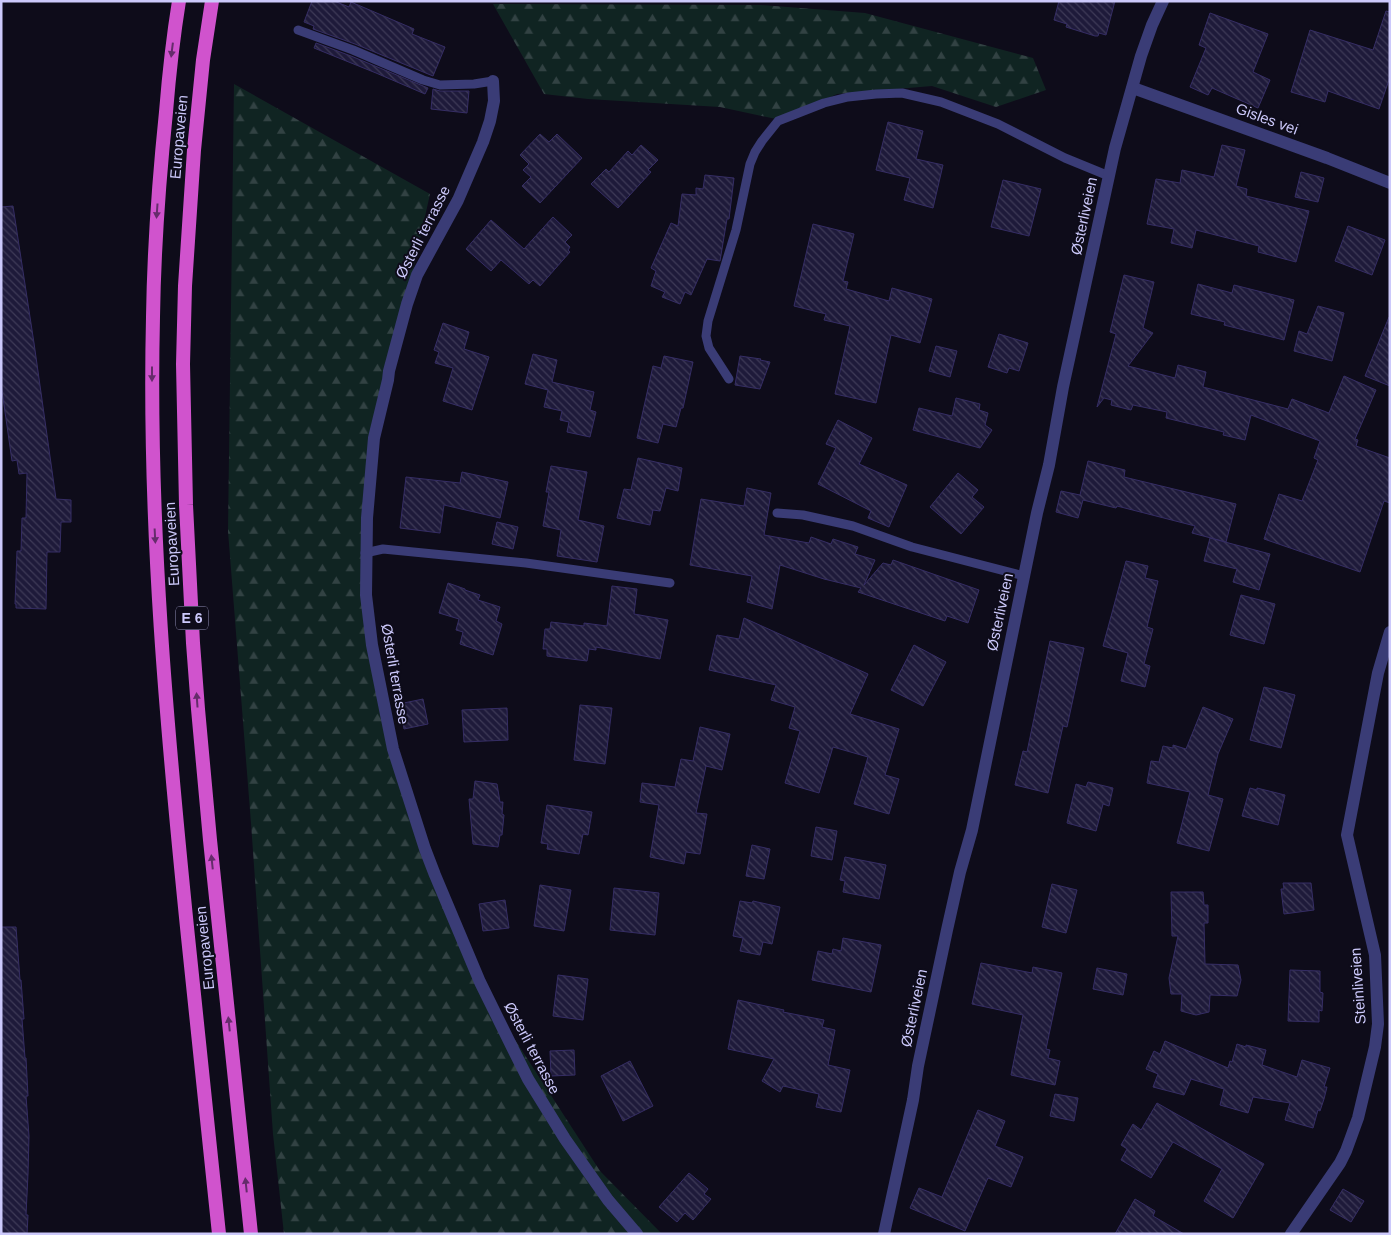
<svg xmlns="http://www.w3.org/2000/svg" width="1391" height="1235" font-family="Arial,sans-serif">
<defs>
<pattern id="forest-firs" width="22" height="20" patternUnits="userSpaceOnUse" patternTransform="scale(1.25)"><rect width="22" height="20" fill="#102422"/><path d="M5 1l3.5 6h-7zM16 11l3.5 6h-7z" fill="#324243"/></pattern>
<pattern id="building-back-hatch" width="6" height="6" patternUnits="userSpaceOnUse" patternTransform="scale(1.25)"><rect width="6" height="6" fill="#1e1a3a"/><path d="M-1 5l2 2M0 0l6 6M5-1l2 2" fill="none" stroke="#3e3a57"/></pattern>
</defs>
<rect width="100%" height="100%" fill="#0e0c1a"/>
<g fill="url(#forest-firs)">
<path d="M493,4L761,5L865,13L1033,58L1046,90L996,107L932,86L837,94L781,120L720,107L588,99L544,94Z"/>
<path d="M234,84L430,194L400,329L364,523L370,631L393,741L452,916L508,1029L600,1171L662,1234H284L273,1134L251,823L228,531Z"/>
</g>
<g fill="url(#building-back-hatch)" stroke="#352d64">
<path d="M312,1H334L349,7L351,2L414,29L412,34L445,47L433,76L355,44L313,29L314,26L304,22Z"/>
<path d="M1059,1H1115L1106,35L1099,33L1098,36H1095L1066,27L1067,24L1054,20Z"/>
<path d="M1386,11L1390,12V77L1379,109L1328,91L1325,102L1291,92L1310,30L1373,50Z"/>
<path d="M1210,13L1268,34L1253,72L1270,80L1258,108L1212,88L1208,95L1190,87L1206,48L1199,45Z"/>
<path d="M316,43L351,56L428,88L425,94L376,73L314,48Z"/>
<path d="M433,89L440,91H469L467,113L431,109Z"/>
<path d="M888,122L923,131L916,159L943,165L933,208L904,200L910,178L876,170Z"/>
<path d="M540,134L549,142L557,134L582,158L540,203L522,186L531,177L523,170L529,164L520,155Z"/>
<path d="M641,145L658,160L648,170L651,172L618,208L591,184L606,169L609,172L628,151L632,155Z"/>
<path d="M1222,145L1245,150L1236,186L1247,189L1246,196L1309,211L1296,262L1258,252L1259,246L1196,230L1192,248L1171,243L1174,229L1147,224L1156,179L1180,183L1182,170L1214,177Z"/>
<path d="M1301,172L1324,178L1318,202L1295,197Z"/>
<path d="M705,175L734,178L729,219H727L720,261L707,259L691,295L685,292L680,304L662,297L665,292L651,286L656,271L651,268L671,223L678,226L682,194L696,195V188L703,189Z"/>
<path d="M1003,180L1041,189L1029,236L991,227Z"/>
<path d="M13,206L34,343L56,499L71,500V522H61L60,552H47L46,609L16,608V604H15L17,551H21L22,518H26L27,473L19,474L17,460L12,461L1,384V207Z"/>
<path d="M553,217L572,235L565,242L570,247L568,250L570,252L540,286L533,280L529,284L501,260L491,271L466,249L491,220L524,249Z"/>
<path d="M813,224L854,234L843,281L848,282L846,289L889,301L892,288L932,299L920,343L891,335L876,403L835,394L850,326L824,320L826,314L794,306Z"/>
<path d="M1348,226L1385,240L1372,275L1335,261Z"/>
<path d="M1124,275L1154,282L1143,328L1153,333L1128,366L1175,378L1178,365L1206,372L1203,387L1288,409L1292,399L1329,413L1344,376L1376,390L1355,439L1358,440L1356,446L1390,458V503L1384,501L1360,572L1264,539L1279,494L1302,501L1318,460L1314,458L1320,441L1251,415L1245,440L1223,435L1224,432L1166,418L1167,412L1133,405L1131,410L1111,405L1112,400L1104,398L1097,407L1116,334L1110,332Z"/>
<path d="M1198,284L1232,293L1234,285L1294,300L1284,340L1224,325L1225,322L1191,314Z"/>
<path d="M1318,306L1344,313L1332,361L1294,351L1299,331L1307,334Z"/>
<path d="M1389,317H1390V386L1365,376Z"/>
<path d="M443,323L469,332L464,349L489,357L472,410L443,401L453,368L435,363L439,352L434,350Z"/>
<path d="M999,334L1028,343L1019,371L1009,368L1007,373L988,367Z"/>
<path d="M936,346L957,351L950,377L929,371Z"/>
<path d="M533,354L557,360L552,382L594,392L590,410L596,412L590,437L567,432L569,422L560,420L562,411L544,407L548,390L525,384Z"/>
<path d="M664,356L693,362L683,408H681L676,427L663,424L658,443L637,438L653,366L661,368Z"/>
<path d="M740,356L761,359L760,360L770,362L760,389L735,385Z"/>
<path d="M956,398L980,404L979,410L988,413L985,425L992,430L980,448L913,430L919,408L952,416Z"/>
<path d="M838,420L872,438L859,464L907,485L889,527L868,518L871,511L818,484L836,448L826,444Z"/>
<path d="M638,458L682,468L678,491L666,488L660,511L653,510L650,525L617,518L624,489L631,490Z"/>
<path d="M1088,461L1125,470L1124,477L1236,504L1226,542L1192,533L1195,526L1117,506L1116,508L1083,500L1078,518L1056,512L1061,491L1080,495Z"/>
<path d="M551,466L587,472L578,520L604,526L597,562L557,556L561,530L543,526L549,492H546Z"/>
<path d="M462,472L508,482L500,518L444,505L440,533L400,528L406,477L460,483Z"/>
<path d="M958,473L978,490L972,497L984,507L961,534L930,507Z"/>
<path d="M747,488L771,493L764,535L809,543L811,537L831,544L833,539L858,547L855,554L875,560L864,585L883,563L891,565L893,560L979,590L968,623L947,616L945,621L858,592L861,588L824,579L780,565L772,609L747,602L752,576L690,565L701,499L744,506Z"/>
<path d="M497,522L518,527L513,549L492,544Z"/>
<path d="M1210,538L1270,554L1259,590L1233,582L1237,569L1204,561Z"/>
<path d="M1126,561L1148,566L1145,578L1158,581L1147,627L1153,629L1144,664L1150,666L1145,687L1121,681L1128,653L1103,646Z"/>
<path d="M448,583L465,589V590L480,595L478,600L500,607L496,621L502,624L493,655L460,644L463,632L456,630L459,619L439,613Z"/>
<path d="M612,586L637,589L634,614L668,620L660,659L596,647V650L589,649L587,661L547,656V649H543L545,629H550L551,622L584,626V623L607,626Z"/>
<path d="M1241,595L1275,604L1264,644L1230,635Z"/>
<path d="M744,618L868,674L850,714L899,729L885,775L899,779L889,814L854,804L868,757L833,747L819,793L785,783L800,731L789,728L795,707L771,700L776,685L709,670L717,635L739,639Z"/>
<path d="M1050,641L1084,648L1067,727L1063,726L1048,793L1015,785L1023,751L1027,752Z"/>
<path d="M914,645L946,662L923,706L891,690Z"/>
<path d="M1264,687L1295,695L1281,748L1250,740Z"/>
<path d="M423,699L428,724L404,729L399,704Z"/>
<path d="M580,705L612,708L605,764L574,760Z"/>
<path d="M1203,707L1233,719L1218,754L1208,795L1223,799L1209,851L1177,843L1190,792L1147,783L1151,761L1159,762L1163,746L1173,748V745L1186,749Z"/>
<path d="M507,708L508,740L464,742L462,710Z"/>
<path d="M700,727L730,734L722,770L706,766L696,813L707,814L700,854L686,852L684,864L650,857L659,805L640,802L642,783L675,787L681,759L693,761Z"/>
<path d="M475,781L497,784L500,802H503L502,814L504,815L502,835H500L498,847L473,844L469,799H473Z"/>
<path d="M1088,782L1113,788L1109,806L1103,804L1096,831L1067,823L1076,784L1086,787Z"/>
<path d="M1250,788L1257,790V788L1285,795L1278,825L1242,816Z"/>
<path d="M547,805L592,812L588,835L583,834L579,854L547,849L548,844L541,843Z"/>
<path d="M816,827L837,831L832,860L811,856Z"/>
<path d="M752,845L770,849L764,879L746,876Z"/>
<path d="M845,857L886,865L879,899L843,892L845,881L840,880Z"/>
<path d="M1283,883H1311L1314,910L1284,914L1281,889H1284Z"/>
<path d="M1052,884L1077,890L1066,933L1042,927Z"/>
<path d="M540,885L571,890L564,931L534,926Z"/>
<path d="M614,888L659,893L655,935L610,930Z"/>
<path d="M1171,892H1203L1204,905H1208V923H1204L1205,964L1238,965L1241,980L1237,996L1210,995L1209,1012L1196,1015L1181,1011L1182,994H1171L1169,978L1178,936H1172Z"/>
<path d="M505,900L509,928L483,931L479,904Z"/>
<path d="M740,901L752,903L753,901L780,907L772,944L763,942L760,955L740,951L743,938L733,936Z"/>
<path d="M1,927H16L20,980H21L24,1019H22L25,1058H26L28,1096H26L29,1136L28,1174L26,1215H28L27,1234H1Z"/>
<path d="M843,938L881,945L871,992L812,980L818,951L832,954L833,949L841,951Z"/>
<path d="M981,963L1032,973L1033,967L1062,973L1046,1049L1050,1050L1048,1058L1060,1061L1055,1085L1011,1075L1023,1015L972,1004Z"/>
<path d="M1097,968L1127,974L1123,995L1093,989Z"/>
<path d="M1290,970L1320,971V992L1323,993L1322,1011L1319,1010V1022L1288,1021Z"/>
<path d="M558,975L588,979L583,1020L553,1016Z"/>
<path d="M738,1000L784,1010L783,1012L824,1020L822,1027L835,1030L828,1065L850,1070L841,1112L816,1107L819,1094L783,1086L780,1092L762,1081L774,1059L728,1049Z"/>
<path d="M1165,1041L1228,1068L1230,1061L1232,1062L1237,1044L1246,1047V1045L1266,1050L1262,1065L1297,1077L1302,1060L1330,1068L1324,1087H1327L1324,1099L1320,1111L1318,1110L1313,1128L1285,1120L1290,1103L1253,1097L1248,1113L1220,1105L1224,1089L1191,1079L1184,1095L1153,1087L1158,1074L1146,1069L1154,1051L1160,1054Z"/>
<path d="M574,1050L575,1075L551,1076L550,1051Z"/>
<path d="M630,1061L653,1106L623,1121L601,1076Z"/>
<path d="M1055,1094L1078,1098L1074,1121L1050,1116Z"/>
<path d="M1157,1103L1264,1164L1233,1218L1204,1201L1222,1169L1173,1142L1151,1178L1121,1160L1127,1149L1121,1145L1133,1124L1141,1130Z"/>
<path d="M978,1110L1005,1121L995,1146L1023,1157L1011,1187L988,1178L965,1231L910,1208L919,1188L942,1197Z"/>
<path d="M689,1173L708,1189L704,1194L711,1199L693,1220L685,1213L677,1222L659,1207Z"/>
<path d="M1343,1189L1364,1201L1351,1222L1330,1210Z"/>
<path d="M1135,1199L1155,1211L1153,1216L1184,1234H1115Z"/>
</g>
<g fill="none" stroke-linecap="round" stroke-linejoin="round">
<g stroke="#3a3c76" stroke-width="9">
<path d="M298,30L353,50L423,80L440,85L474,84L493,81"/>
<path d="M729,379L709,348L706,336L708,321L736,230L750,164L755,152L762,141L778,121L824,103L848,97L876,94L902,93L941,102L998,124L1065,158L1109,176"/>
<path d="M777,513L803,515L853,526L912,547L1024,576"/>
<path d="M365,553L383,549L526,563L670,583"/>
</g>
<g stroke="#3a3c76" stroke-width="12">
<path d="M493,81L494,101L490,121L483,142L458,200L417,275L407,304L389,371L388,380L374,438L367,518L366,595L372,645L393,749L425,849L435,875L480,982L512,1047L528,1079L565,1139L608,1200L637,1234"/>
<path d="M1133,88L1327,158L1390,183"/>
<path d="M884,1234L913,1100L918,1066L947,930L960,872L972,830L1037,513L1049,465L1063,387L1115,148L1141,56L1152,25L1163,1"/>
<path d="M1291,1234L1340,1163L1346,1151L1358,1118L1375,1047L1378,1024L1375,955L1347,835L1378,673L1390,632"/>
</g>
<g stroke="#d053cd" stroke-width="14">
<path d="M179,1C173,38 169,75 166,112C159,180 154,248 153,317C148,524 167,731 188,937C198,1036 208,1135 219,1234"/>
<path d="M212,1L203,60L194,150L185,286L183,364L186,505L193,643L198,709L210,840L251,1234"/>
</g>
</g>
<defs><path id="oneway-solid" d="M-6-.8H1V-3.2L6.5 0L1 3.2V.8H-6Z" transform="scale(1.25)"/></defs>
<g fill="#652c6b">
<use href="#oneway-solid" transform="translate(172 50) rotate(97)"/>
<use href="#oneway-solid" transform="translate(157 211) rotate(94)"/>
<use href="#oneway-solid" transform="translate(152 374) rotate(90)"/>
<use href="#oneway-solid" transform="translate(155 536) rotate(87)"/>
<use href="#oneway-solid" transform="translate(197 700) rotate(-94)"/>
<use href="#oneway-solid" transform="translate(212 862) rotate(-96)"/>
<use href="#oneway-solid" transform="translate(229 1024) rotate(-96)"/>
<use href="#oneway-solid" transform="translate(246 1185) rotate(-96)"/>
</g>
<g text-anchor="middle" stroke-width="4" stroke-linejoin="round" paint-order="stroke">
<rect fill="#0e0c1a" stroke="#9390b8" stroke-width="1" x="176" y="606.5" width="32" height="23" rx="4"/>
<g font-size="14" font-weight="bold" fill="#ccc9fb">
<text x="192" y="623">E 6</text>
</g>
<g font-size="15" fill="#ccc9fb" stroke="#0e0c1a">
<text transform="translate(1267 119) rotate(20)" y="5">Gisles vei</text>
<text transform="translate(179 137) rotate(-85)" y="5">Europaveien</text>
<text transform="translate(1084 216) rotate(-78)" y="5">Østerliveien</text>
<text transform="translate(423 232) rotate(-63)" y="5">Østerli terrasse</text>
<text transform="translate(172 544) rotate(-93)" y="5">Europaveien</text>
<text transform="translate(1000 612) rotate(-78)" y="5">Østerliveien</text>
<text transform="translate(395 674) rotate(80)" y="5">Østerli terrasse</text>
<text transform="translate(205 948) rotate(-96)" y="5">Europaveien</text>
<text transform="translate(1358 986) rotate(-94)" y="5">Steinliveien</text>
<text transform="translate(914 1008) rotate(-78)" y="5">Østerliveien</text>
<text transform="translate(532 1048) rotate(62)" y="5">Østerli terrasse</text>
</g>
</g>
<rect width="1391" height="1235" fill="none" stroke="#ccc9fb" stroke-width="5"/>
</svg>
